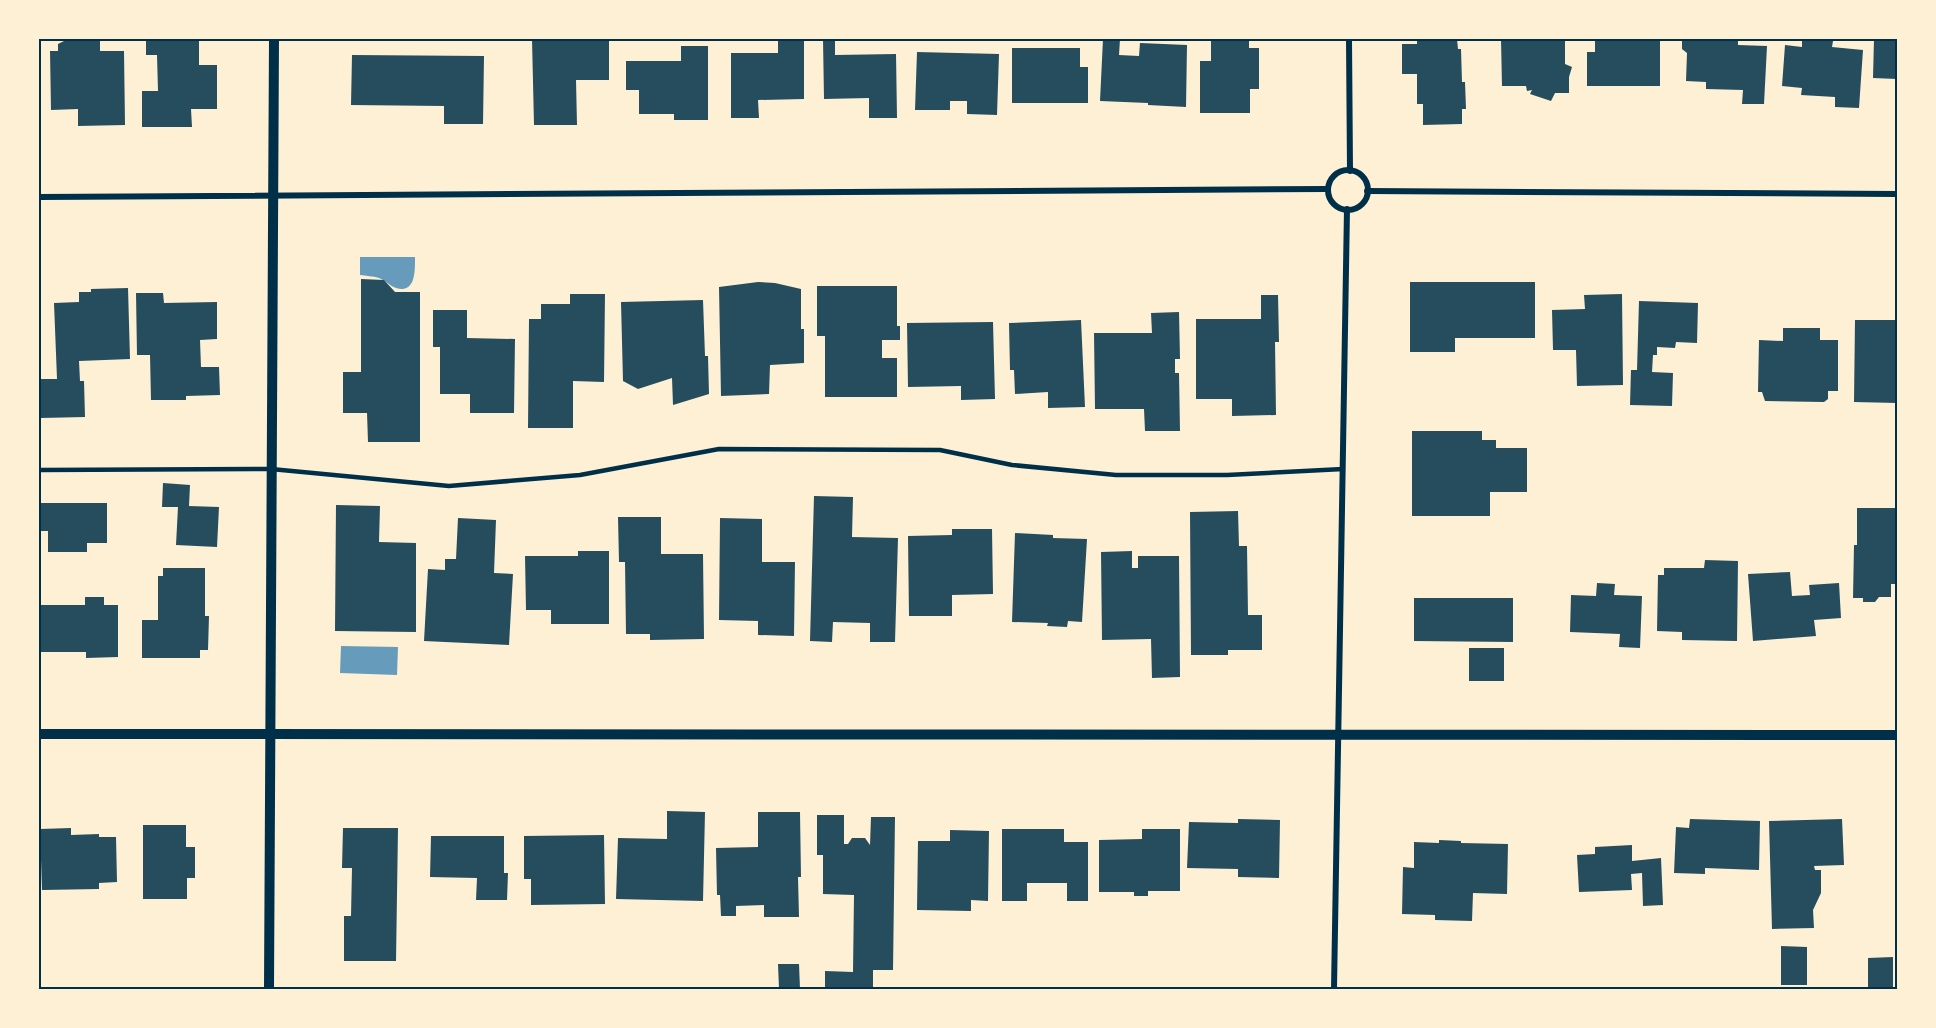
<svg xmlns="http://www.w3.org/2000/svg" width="1936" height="1028" font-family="'PT Sans Narrow',sans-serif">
<rect width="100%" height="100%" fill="#fdf0d5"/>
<g fill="#669bbc">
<path d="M360,257H415C415,270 416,294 396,288C390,286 385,280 379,278C373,276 366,276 360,275Z"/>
<path d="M341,646L398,647L397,675L340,673Z"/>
</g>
<g fill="#264d5e">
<path d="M68,39H100V51H124L125,125L78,126V109L51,110L50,51H58V44Z"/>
<path d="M146,39H199V65H217V109H191L192,127H142V91H158L157,55H146Z"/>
<path d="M532,39H609V80H576L577,125H534Z"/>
<path d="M778,39H804V99L758,100L759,118H731V53H778Z"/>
<path d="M823,39H835V55L896,54L897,118H869V98L824,99Z"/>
<path d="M1103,39H1120L1119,55L1139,56L1140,43L1187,45L1186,107L1148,105V103L1100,101Z"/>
<path d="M1211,39H1249V48H1259V89H1250V113H1200V61H1211Z"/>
<path d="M1417,39H1457L1458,49H1461L1462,82H1465L1466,109H1462V124L1423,125V104H1417V74H1402V44H1417Z"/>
<path d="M1501,39H1565V64L1572,67L1569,77V93H1555L1551,101L1530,94L1532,90L1527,91L1526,86H1502Z"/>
<path d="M1595,39H1669V41H1660V86H1587V52H1595Z"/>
<path d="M1682,39H1738V45L1767,46L1764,104H1742L1743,90L1706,89V82L1686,81L1687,53L1682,49Z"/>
<path d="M1802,39L1833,41L1832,47L1863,50L1859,108L1835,107V97L1801,95L1802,88L1782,86L1785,45L1802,47Z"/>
<path d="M1874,39H1897V79L1873,78Z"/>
<path d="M681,46H708V120H674V114H639V90H626V61H681Z"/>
<path d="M1012,48H1080V67H1088V103H1012Z"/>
<path d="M917,52L999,54L997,115L967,114V101H950V110H915Z"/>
<path d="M352,55L484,56L483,124H444V106L351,105Z"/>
<path d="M361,279L384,280L395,292H420V442H368L367,413H343V372H361Z"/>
<path d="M758,282L775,283L801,289V329H804V363L770,365L769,394L721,396L719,287Z"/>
<path d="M1410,282H1535V338H1455V352H1410Z"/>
<path d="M817,286H897V326H900V340H882V358H897V397H825V336H817Z"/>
<path d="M128,288L130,359L79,361L80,381H84L85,417L41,418L40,379H57L54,303L79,302V292H91V289Z"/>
<path d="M136,293H163L164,303L217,302V339L200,340L201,367H219L220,395L186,396V400H151L150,355H137Z"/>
<path d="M570,294H605L604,382L573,381V428H528L529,319H541V304H570Z"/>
<path d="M1622,294L1623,385L1577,386L1576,350H1553L1552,310L1585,309L1584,295Z"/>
<path d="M1261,295H1278L1279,342H1275L1276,415L1232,416V399H1196V319H1261Z"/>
<path d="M703,300L705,356H708L709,394L673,405L672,378L638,389L623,381L621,302Z"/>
<path d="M1639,301L1698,303L1697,343L1676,342L1675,348L1657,347V355H1653L1652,372L1673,373L1672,406L1630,405L1631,370H1637Z"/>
<path d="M433,310H467V338L515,339L514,413H470V394H440V347H433Z"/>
<path d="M1179,312L1180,359H1175V373H1179L1180,431H1145L1144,409H1095L1094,333H1152L1151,313Z"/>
<path d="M1081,320L1085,407L1048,408V392L1015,394L1014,370H1010L1009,323Z"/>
<path d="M1855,320H1897V403L1854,402Z"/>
<path d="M993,322L995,399L961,400V386L908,387L907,323Z"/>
<path d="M1783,328H1820V340H1838V391H1828V399L1824,402L1765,401L1762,392H1758L1759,340L1783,341Z"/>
<path d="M1412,431H1482V440H1496V448H1527V492H1490V516H1412Z"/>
<path d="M163,483L190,485L189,506L219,507L217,547L176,545L178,507H162Z"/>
<path d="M814,496L853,497L852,537L898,538L895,642H870V623L833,622L832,642L810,641Z"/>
<path d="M39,503H107V543H87V552H48V531H39Z"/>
<path d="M336,505L380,506L379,542L416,543V632L335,631Z"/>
<path d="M1857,508H1897V584H1891V597H1879L1875,602H1863V598H1853L1854,545H1857Z"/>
<path d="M1238,511L1239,546H1247L1248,615H1262V650H1228V655H1191L1190,512Z"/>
<path d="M618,517H661V554H703L704,639L650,640V634H626L625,562H619Z"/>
<path d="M458,518L496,520L494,573L513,574L509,645L424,641L428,569L445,570V559H456Z"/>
<path d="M720,518L762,519V562H795L794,636L758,635V621L719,620Z"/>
<path d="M952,529H992L993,594L952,595V616H909L908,536L952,535Z"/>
<path d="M1015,533L1053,535V538L1087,539L1082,622L1068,621L1067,627L1047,626L1048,623L1012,622Z"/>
<path d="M578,551H609V624H551V610H526L525,556H578Z"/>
<path d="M1132,551V568H1138V556H1179L1180,677L1152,678L1151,639L1102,640L1101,552Z"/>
<path d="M1705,560L1738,561L1737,641L1682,640V632L1657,631L1658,575H1664V568H1704Z"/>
<path d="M163,568H205V616H209L208,650H200V658H142V620H158V576H163Z"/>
<path d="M1790,572L1792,596L1810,595L1809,585L1839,583L1841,618L1814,620L1816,636L1753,641L1748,574Z"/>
<path d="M1597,583L1615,584L1614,595L1642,596L1640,648L1619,647L1620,634L1570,632L1571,595L1596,596Z"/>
<path d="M85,597H104V605H118V657L86,658V652H39V605H85Z"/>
<path d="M1414,598H1513V642L1414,641Z"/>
<rect x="1469" y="648" width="35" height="33"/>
<path d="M667,811L705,812L703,901L616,899L618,838L667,839Z"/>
<path d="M758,812H800L801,877H798L799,917H764V905L736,906V916H721L720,895H717L716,848L758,847Z"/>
<path d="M817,815H844V844H848L852,838H865L870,845L871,817H895L893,970H873V989H825V971L853,972L854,895L823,894V855H817Z"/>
<path d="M1238,819L1280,820L1279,878L1238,877V869L1187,868L1189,822L1238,823Z"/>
<path d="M1690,819L1760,821L1759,870L1705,868V874L1674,873L1676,827L1689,828Z"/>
<path d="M1842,819L1844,865L1814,866L1815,870H1821V893L1813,910L1814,928L1772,929L1769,821Z"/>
<path d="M143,825H186V847H195V878H187V899H143Z"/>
<path d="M71,828V835L99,834V837H116L117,882L99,883V889L42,890L40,829Z"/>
<path d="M343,828H398L396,961H344V916H351L352,868H342Z"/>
<path d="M1002,829H1064V842H1088V901H1067V883H1027V901H1002Z"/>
<path d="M1142,829H1180V891H1148V896H1134V892H1099V840L1142,839Z"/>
<path d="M950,830L989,831L988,901L971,900V911L917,910L918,841H950Z"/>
<path d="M604,835L605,904L531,905V879H524V836Z"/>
<path d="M431,836H504V873H508L507,900H476L477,878L430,877Z"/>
<path d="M1439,840L1461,841V843L1508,844L1507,894L1473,893L1472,921L1435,920V915L1402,914L1403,867L1414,868V842L1439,843Z"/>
<path d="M1632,845V861L1661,858L1663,905L1643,906L1642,873L1631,874L1632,890L1579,892L1577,855L1595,854V847Z"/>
<path d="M1781,946L1807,947V985H1781Z"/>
<path d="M1893,957V989H1868V958Z"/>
<path d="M778,964H799L800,989H779Z"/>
</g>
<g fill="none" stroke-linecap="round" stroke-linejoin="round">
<path stroke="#003049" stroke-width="4.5" d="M39,470L271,469L449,486L580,475L719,449L940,450L1012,465L1116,475H1227L1343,469"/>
<g stroke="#003049" stroke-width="6">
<path d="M1349,39L1350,171"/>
<circle cx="1348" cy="190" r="20"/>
<path d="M1367,191L1897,194"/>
<path d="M39,197L1328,189"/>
<path d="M1334,989L1347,209"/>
</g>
<g stroke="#003049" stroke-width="10">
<path d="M39,734L1897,735"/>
<path d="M269,989L274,39"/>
</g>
</g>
<rect width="1936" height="1028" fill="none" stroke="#fdf0d5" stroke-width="81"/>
<rect x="40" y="40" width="1856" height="948" fill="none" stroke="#003049" stroke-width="2"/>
</svg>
